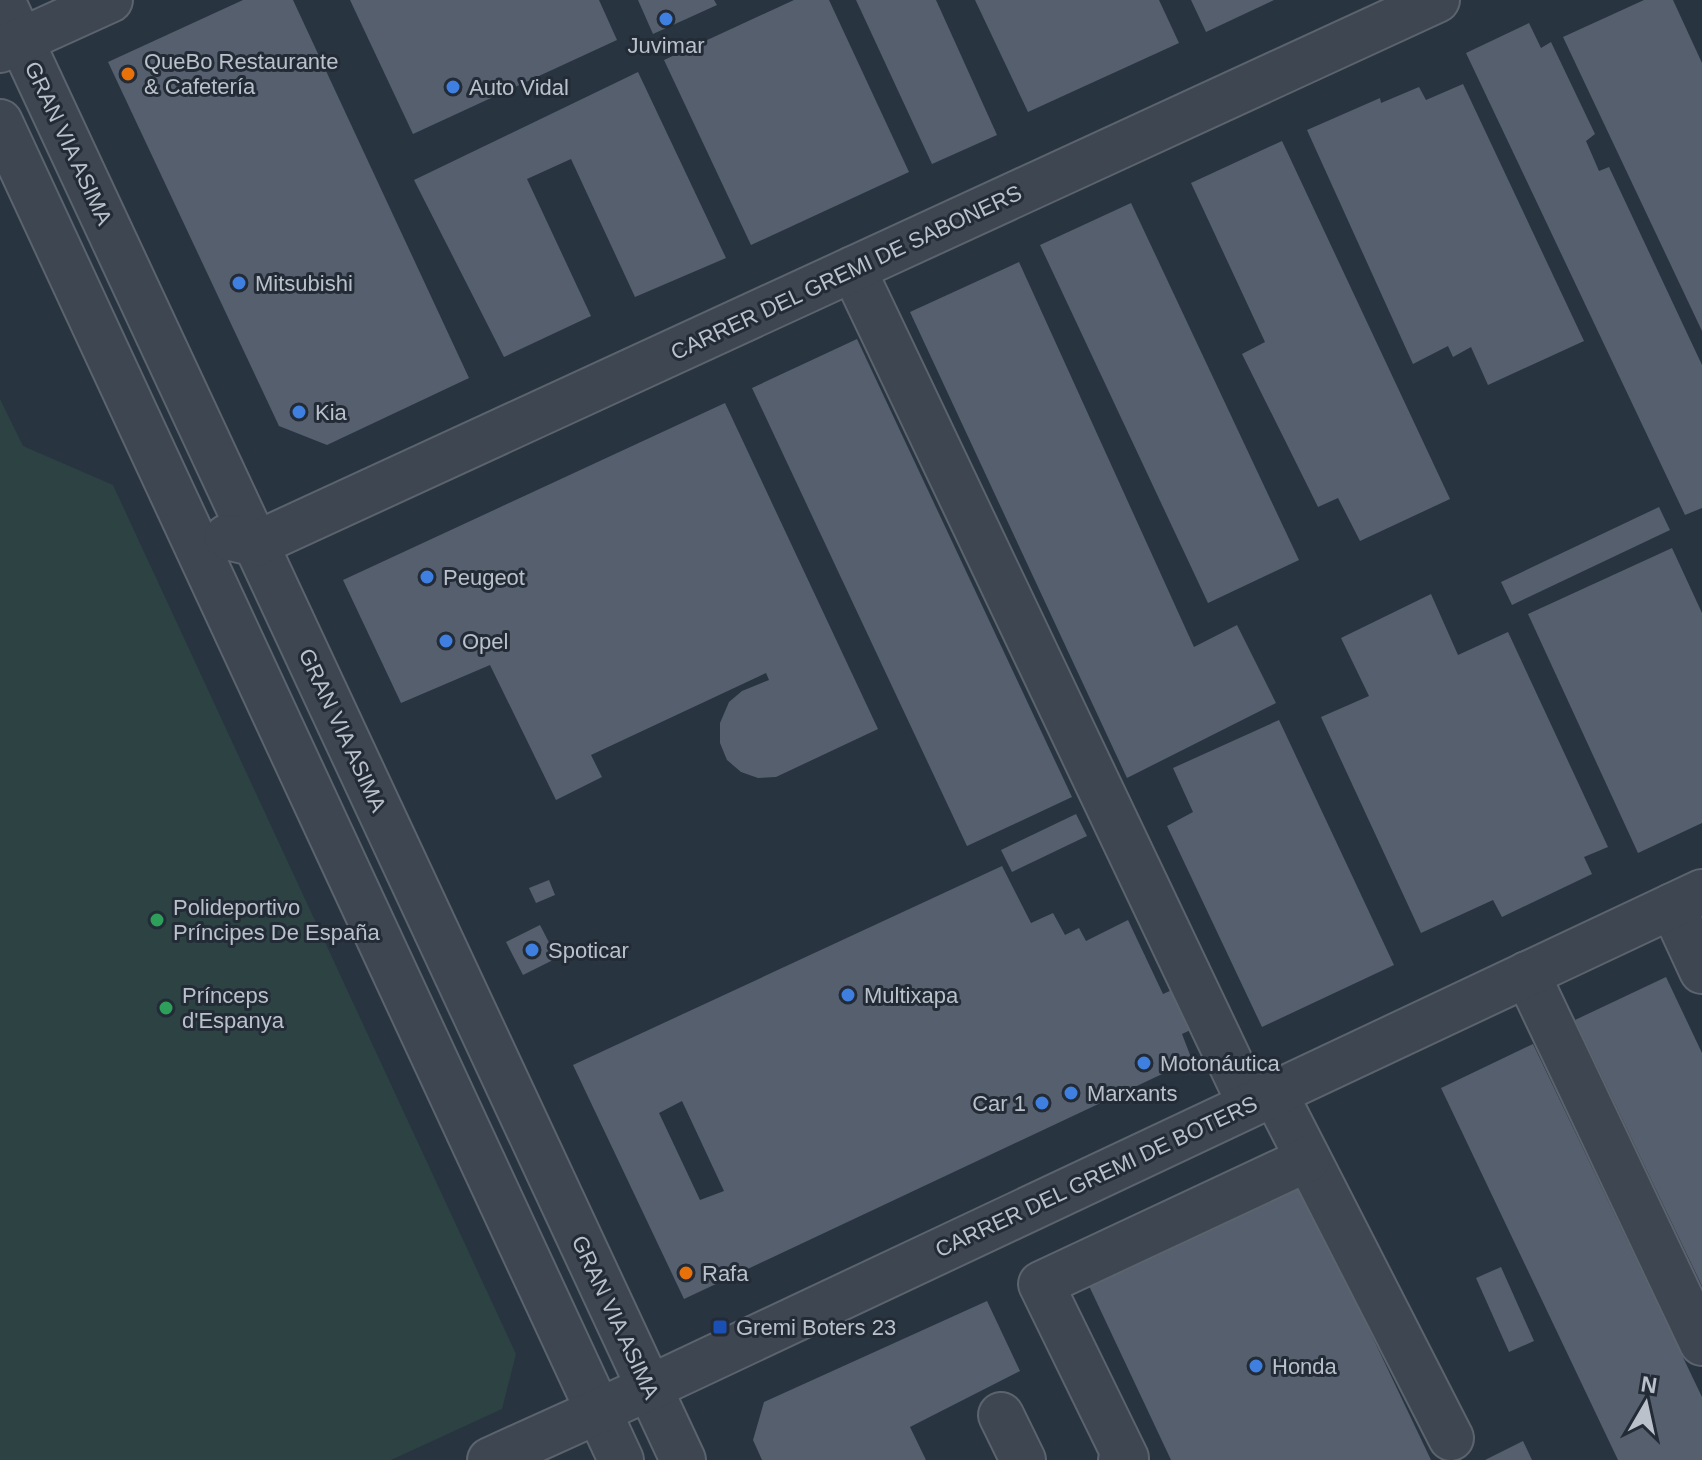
<svg xmlns="http://www.w3.org/2000/svg" width="1702" height="1460" font-family="Helvetica,sans-serif">
<rect width="100%" height="100%" fill="#293441"/>
<path fill="#2c4243" d="M0,399L23,446L113,485L516,1354L502,1409L391,1460H0Z"/>
<g fill="#555f6e" fill-rule="evenodd">
<path d="M243,0H293L469,378L327,445L279,426L108,62Z"/>
<path d="M350,0H599L617,40L413,134Z"/>
<path d="M638,0H714L717,5L653,34Z"/>
<path d="M794,0H829L909,172L751,245L664,60Z"/>
<path d="M856,0H936L997,135L932,164Z"/>
<path d="M975,0H1159L1179,43L1028,112Z"/>
<path d="M1191,0H1274L1206,32Z"/>
<path d="M1644,0H1673L1702,63V331L1563,37Z"/>
<path d="M1529,23L1541,48L1551,42L1595,134L1586,141L1599,171L1609,167L1702,365V508L1685,515L1466,53Z"/>
<path d="M638,72L726,258L635,297L571,159L527,179L591,316L504,357L414,180Z"/>
<path d="M1463,84L1584,341L1488,385L1471,347L1453,357L1448,346L1413,364L1307,130L1380,98L1381,103L1419,87L1426,100Z"/>
<path d="M1282,141L1450,499L1360,541L1338,498L1318,507L1242,354L1265,342L1191,183Z"/>
<path d="M1131,203L1299,560L1208,603L1040,245Z"/>
<path d="M1019,262L1194,647L1237,625L1276,703L1127,778L910,312Z"/>
<path d="M857,339L1072,797L967,846L752,388Z"/>
<path d="M725,403L878,729L776,777L758,778L741,772L727,760L720,743V723L729,702L742,691L769,680L766,673L591,755L602,777L556,800L490,665L401,703L343,580Z"/>
<path d="M1659,507L1670,530L1512,605L1501,582Z"/>
<path d="M1672,548L1702,613V823L1638,853L1528,614Z"/>
<path d="M1431,594L1458,655L1508,632L1608,847L1584,857L1592,874L1502,917L1493,900L1421,933L1321,717L1369,696L1341,638Z"/>
<path d="M1279,720L1394,965L1262,1027L1167,826L1193,812L1173,768Z"/>
<path d="M1076,814L1087,836L1012,872L1001,850Z"/>
<path d="M1002,866L1031,923L1053,913L1065,935L1079,928L1086,941L1128,920L1163,994L1181,986L1199,1026L1182,1034L1192,1060L684,1299L573,1065ZM682,1101L724,1191L700,1200L659,1113Z"/>
<path d="M549,880L555,895L536,903L529,888Z"/>
<path d="M540,925L557,958L523,975L506,942Z"/>
<path d="M1666,977L1702,1053V1286L1575,1020Z"/>
<path d="M1533,1044L1702,1397V1460H1618L1441,1088Z"/>
<path d="M1294,1172L1431,1460H1171L1082,1271Z"/>
<path d="M1501,1267L1534,1341L1509,1352L1476,1278Z"/>
<path d="M987,1301L1020,1371L910,1427L926,1460H762L753,1440L764,1402Z"/>
<path d="M1523,1441L1532,1460H1485Z"/>
</g>
<g fill="none" stroke-linecap="round" stroke-linejoin="round">
<g stroke="#5b646e" stroke-width="48">
<g id="minor">
<path d="M2,0L683,1460"/>
<path d="M0,50L110,0"/>
<path d="M0,122L621,1460"/>
<path d="M853,269L1250,1104"/>
<path d="M227,537L256,544L1437,0"/>
<path d="M1672,906L1702,971"/>
<path d="M1527,974L1702,1343"/>
<path d="M1274,1092L1451,1438"/>
<path d="M1001,1415L1023,1460"/>
<path d="M490,1460L649,1388L1702,892"/>
<path d="M1121,1460L1126,1458L1041,1284L1308,1159"/>
</g>
</g>
<use href="#minor" stroke="#3d4651" stroke-width="44"/>
</g>
<g fill="#3f7fe0" stroke="#222b36" stroke-width="3">
<circle cx="666" cy="19" r="8"/>
<circle cx="453" cy="87" r="8"/>
<circle cx="239" cy="283" r="8"/>
<circle cx="299" cy="412" r="8"/>
<circle cx="427" cy="577" r="8"/>
<circle cx="446" cy="641" r="8"/>
<circle cx="532" cy="950" r="8"/>
<circle cx="848" cy="995" r="8"/>
<circle cx="1144" cy="1063" r="8"/>
<circle cx="1071" cy="1093" r="8"/>
<circle cx="1042" cy="1103" r="8"/>
<circle cx="1256" cy="1366" r="8"/>
</g>
<g fill="#e8710a" stroke="#222b36" stroke-width="3">
<circle cx="128" cy="74" r="8"/>
<circle cx="686" cy="1273" r="8"/>
</g>
<g fill="#2e9e5b" stroke="#222b36" stroke-width="3">
<circle cx="157" cy="920" r="8"/>
<circle cx="166" cy="1008" r="8"/>
</g>
<rect fill="#1a4fb4" stroke="#222b36" stroke-width="3" x="712" y="1319" width="16" height="16" rx="4"/>
<g text-anchor="middle" stroke-width="6" stroke-linejoin="round" paint-order="stroke">
<g font-size="22" fill="#bac1cb" stroke="#222b36" text-anchor="start">
<text x="666" y="53" text-anchor="middle">Juvimar</text>
<text x="144" y="69">QueBo Restaurante<tspan x="144" dy="25">&amp; Cafetería</tspan></text>
<text x="469" y="95">Auto Vidal</text>
<text x="255" y="291">Mitsubishi</text>
<text x="315" y="420">Kia</text>
<text x="443" y="585">Peugeot</text>
<text x="462" y="649">Opel</text>
<text x="173" y="915">Polideportivo<tspan x="173" dy="25">Príncipes De España</tspan></text>
<text x="548" y="958">Spoticar</text>
<text x="182" y="1003">Prínceps<tspan x="182" dy="25">d'Espanya</tspan></text>
<text x="864" y="1003">Multixapa</text>
<text x="1160" y="1071">Motonáutica</text>
<text x="1087" y="1101">Marxants</text>
<text x="1026" y="1111" text-anchor="end">Car 1</text>
<text x="702" y="1281">Rafa</text>
<text x="736" y="1335">Gremi Boters 23</text>
<text x="1272" y="1374">Honda</text>
</g>
<g font-size="22" fill="#bac1cb" stroke="#222b36">
<text transform="translate(69 143) rotate(65)" y="8">GRAN VIA ASIMA</text>
<text transform="translate(846 272) rotate(-25)" y="8">CARRER DEL GREMI DE SABONERS</text>
<text transform="translate(343 730) rotate(65)" y="8">GRAN VIA ASIMA</text>
<text transform="translate(1096 1176) rotate(-25)" y="8">CARRER DEL GREMI DE BOTERS</text>
<text transform="translate(616 1317) rotate(65)" y="8">GRAN VIA ASIMA</text>
</g>
</g>
<g transform="translate(1646 1404) rotate(9)" stroke="#222b36" stroke-width="6" paint-order="stroke">
<path d="M0-6L14 30L0 20L-14 30Z" fill="#bac1cb"/>
<text y="-12" font-size="22" font-weight="bold" text-anchor="middle" fill="#bac1cb">N</text>
</g>
</svg>
